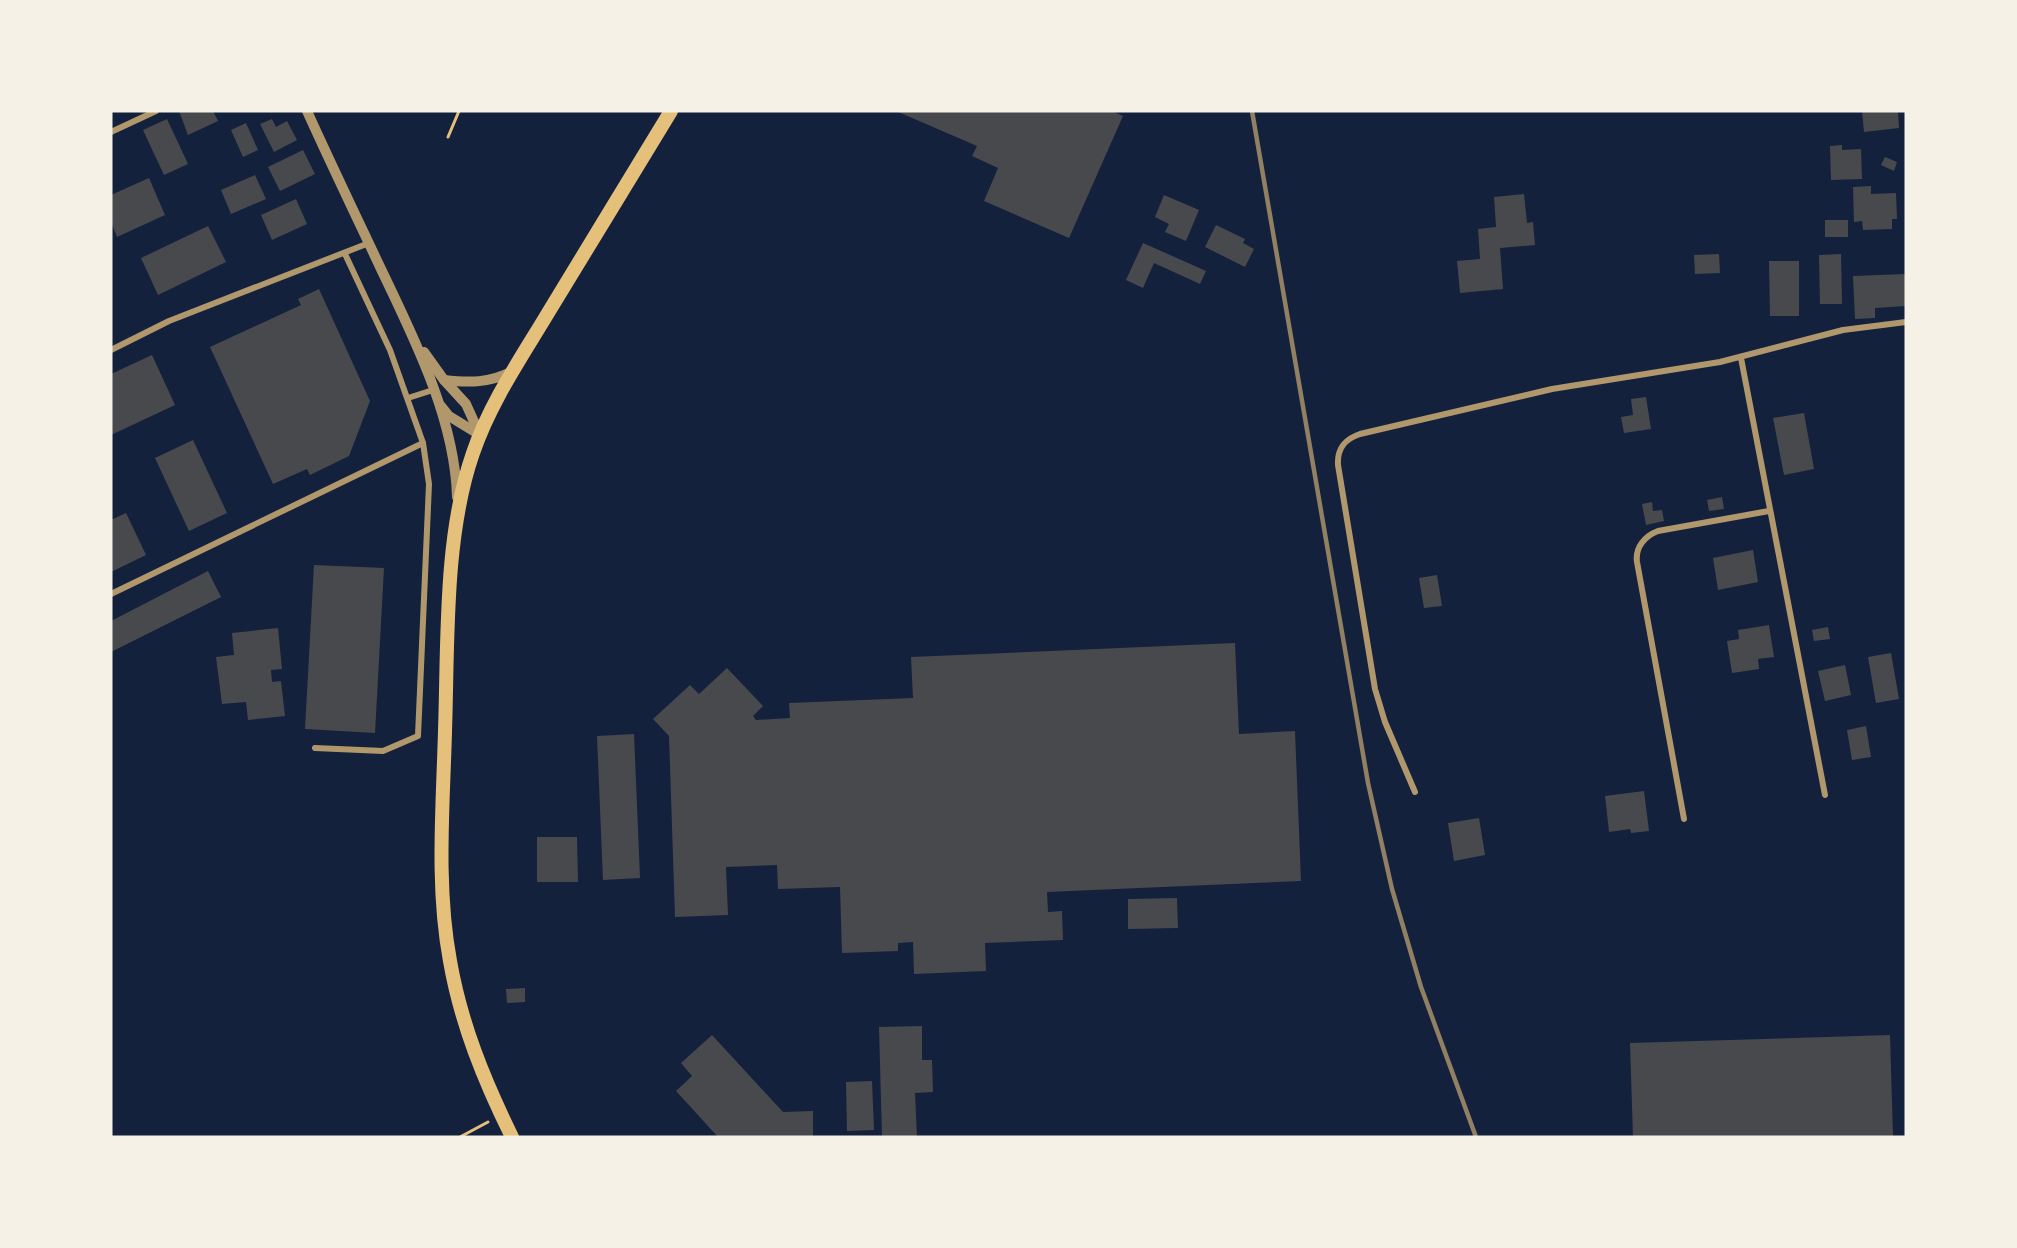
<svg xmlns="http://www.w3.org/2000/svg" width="2017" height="1248" font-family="'DejaVu Sans',sans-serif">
<rect width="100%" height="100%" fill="#14213d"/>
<g fill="#48494c">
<path d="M179,111H213L218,121L188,135Z"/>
<path d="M896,111H1112L1123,116L1069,238L984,201L998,168L972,156L977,146Z"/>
<path d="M1862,111H1898L1899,128L1864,132Z"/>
<path d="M167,119L188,164L164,175L143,130Z"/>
<path d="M272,119L276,127L287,121L297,140L274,152L260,124Z"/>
<path d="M246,123L258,150L243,157L231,130Z"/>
<path d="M1842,145V150L1861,149L1862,179L1831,180L1830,146Z"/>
<path d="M303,150L315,174L280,191L268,167Z"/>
<path d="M1885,157L1897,162L1894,171L1881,165Z"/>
<path d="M255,175L266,199L231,214L221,190Z"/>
<path d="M149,178L165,215L117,237L111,222V195Z"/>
<path d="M1871,186V194L1896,193L1897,219H1892V229L1863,230L1862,221L1854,222L1853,187Z"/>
<path d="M1524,194L1527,223L1533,222L1535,245L1500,248L1503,289L1460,293L1457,261L1480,259L1478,229L1496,227L1494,197Z"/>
<path d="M1164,195L1199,210L1186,241L1165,232L1169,224L1155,217Z"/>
<path d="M296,199L307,224L272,240L261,215Z"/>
<rect x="1825" y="220" width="23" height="17"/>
<path d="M1216,225L1245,239L1243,243L1254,249L1245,267L1205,247Z"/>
<path d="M208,226L226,262L158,295L141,258Z"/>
<path d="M1143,243L1206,271L1200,284L1154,263L1143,288L1126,280Z"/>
<path d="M1719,254L1720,273L1695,274L1694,255Z"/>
<path d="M1841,254L1842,304H1820L1819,255Z"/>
<path d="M1769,261H1799V316H1770Z"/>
<path d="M1906,274V306L1875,308V318L1855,319L1853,276Z"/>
<path d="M319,289L370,401L349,456L310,475L307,469L273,484L210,347L301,305L298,299Z"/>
<path d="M152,355L175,405L111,435V374Z"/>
<path d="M1646,397L1651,429L1624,433L1621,417L1633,415L1631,399Z"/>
<path d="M1804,413L1814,469L1784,475L1773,418Z"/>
<path d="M193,440L227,513L189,531L155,458Z"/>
<path d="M1722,497L1724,509L1709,511L1707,500Z"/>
<path d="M1652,502L1653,511L1662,510L1664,521L1646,525L1642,504Z"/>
<path d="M126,513L146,555L111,572V520Z"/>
<path d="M1753,550L1758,582L1718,590L1713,558Z"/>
<path d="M314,565L384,568L375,733L305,729Z"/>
<path d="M208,571L221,597L111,652V621Z"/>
<path d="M1437,575L1442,606L1424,608L1419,578Z"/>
<path d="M1769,625L1774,657L1758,659L1759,669L1732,673L1727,641L1739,639L1738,630Z"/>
<path d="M1828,627L1830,639L1814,641L1812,630Z"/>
<path d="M278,628L282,669L271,670L272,682L281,681L285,716L248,720L246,702L222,704L216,657L234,655L232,633Z"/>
<path d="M1235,643L1239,734L1295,731L1301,881L1047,892L1048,912L1062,911L1063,940L985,943L986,971L914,974L913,942L898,943V951L842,953L840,887L778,889L777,865L726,867L728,915L675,917L669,736L653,719L690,685L699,694L727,668L763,706L753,716L756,720L790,718L789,703L913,698L911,657Z"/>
<path d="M1891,653L1899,699L1876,703L1868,657Z"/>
<path d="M1845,665L1851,695L1825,701L1818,671Z"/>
<path d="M1866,726L1871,757L1852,760L1847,730Z"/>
<path d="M634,734L640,878L603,880L597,736Z"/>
<path d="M1644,791L1649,831L1631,833L1630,829L1609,832L1605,796Z"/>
<path d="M1479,818L1485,855L1454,861L1448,823Z"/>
<path d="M537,837H577L578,882H537Z"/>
<path d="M1177,898L1178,928L1128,929V899Z"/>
<path d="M525,988V1002L507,1003L506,989Z"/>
<path d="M922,1026V1060H932L933,1092L915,1093L917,1137H882L879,1027Z"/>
<path d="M712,1035L783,1112L813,1111V1137H718L676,1091L692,1076L681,1063Z"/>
<path d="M1890,1035L1893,1137H1633L1630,1043Z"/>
<path d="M872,1081L874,1130L847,1131L846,1082Z"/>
</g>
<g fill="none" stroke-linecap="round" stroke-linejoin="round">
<g stroke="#e5c07b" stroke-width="3">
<path d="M448,137L459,111"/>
<path d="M460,1137L488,1122"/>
</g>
<g stroke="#b1986c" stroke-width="6">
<path d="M111,132L156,111"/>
<path d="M111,350L169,321L369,243"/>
<path d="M1741,358L1825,795"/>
<path d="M408,398L433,390"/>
<path d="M111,594L423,443L390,350L345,254"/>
<path d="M315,748L383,751L418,736L429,484L423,443"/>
<path d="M1415,792L1385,722L1375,689L1338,465C1337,448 1345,439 1360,434L1552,389L1720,362L1843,330L1906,322"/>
<path d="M1684,819L1637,562C1635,547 1645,536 1658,531L1769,511"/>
</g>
<g stroke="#b1986c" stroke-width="10">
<path d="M307,111C331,164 356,216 381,269C414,338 455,419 457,497"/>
<path d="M424,352L444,380L466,404L480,435"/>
<path d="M444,380C470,383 489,383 513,371"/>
<path d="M441,406L449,416L480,435"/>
</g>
<path stroke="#e5c07b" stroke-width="14" d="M512,1137C484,1080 461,1024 450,961C436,886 443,807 445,731C448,643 444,536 473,453C490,403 521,358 548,313C589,246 630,178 671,111"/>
<path stroke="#918062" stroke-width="4.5" d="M1252,111L1368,783L1392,889L1421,987L1476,1137"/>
</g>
<rect width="2017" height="1248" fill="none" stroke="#f6f1e7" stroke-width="225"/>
</svg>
